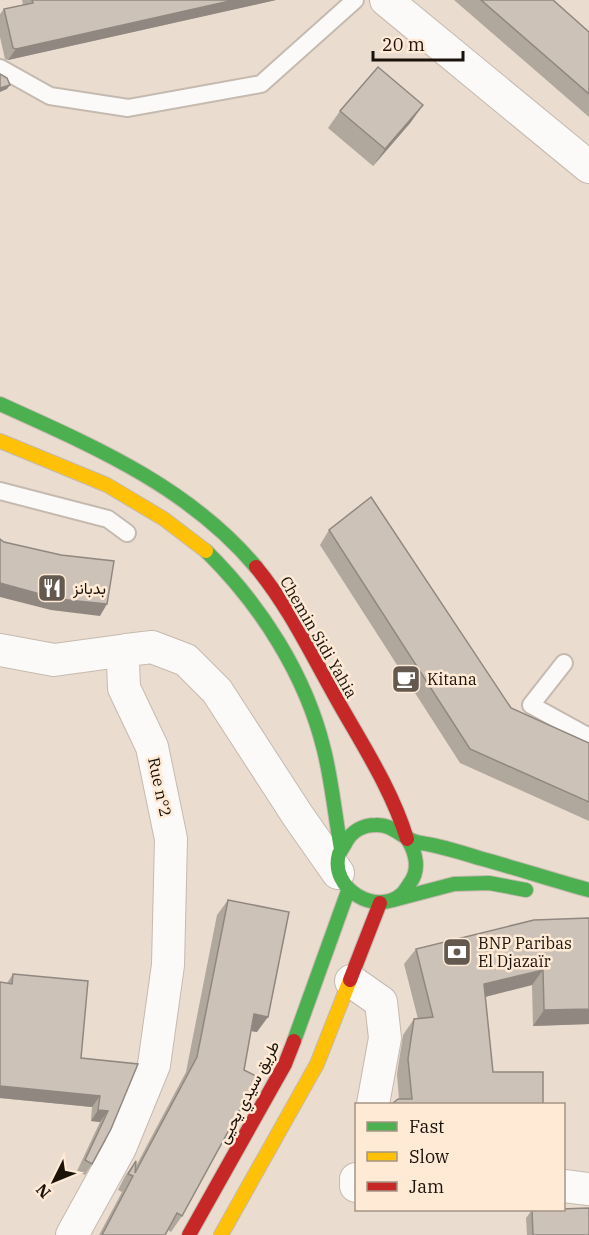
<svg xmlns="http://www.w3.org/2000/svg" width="589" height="1235" font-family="'IBM Plex Serif',Vazirmatn,serif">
<rect width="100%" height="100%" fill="#eadccf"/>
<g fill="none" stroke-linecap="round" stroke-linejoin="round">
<g stroke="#c5bab0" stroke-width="20">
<g id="lane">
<path d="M0,68L50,96L128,108L261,84L355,0"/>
<path d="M0,491L108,519L127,533"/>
<path d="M564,663L531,705L589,737"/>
</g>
</g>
<g stroke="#c5bab0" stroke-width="34">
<g id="street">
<path d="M386,0L589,167"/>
<path d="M0,650L54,660L127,650"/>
<path d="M351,981L381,1002L385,1038L373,1104"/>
<path d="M356,1179V1186"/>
<path d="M564,1186L589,1189"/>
<path d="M72,1235L120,1148L154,1065L168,965L171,839L152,747L124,688L123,661L127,650L152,647L186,660L217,691L298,816L338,873"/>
</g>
</g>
<g stroke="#c5bab0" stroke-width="16">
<g id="fast">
<path d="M0,404C93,446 189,487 256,567"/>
<path d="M206,551C260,604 306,675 324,750C332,782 335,816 341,849"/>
<path d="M408,840C416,853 420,870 410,883C408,886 405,891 402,894C376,917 329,888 339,854C341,850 344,846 346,842C352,831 363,825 376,825C395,824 403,841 421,843C441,846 460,852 479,858C516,868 552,880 589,890"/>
<path d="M393,900L454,884L489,883L526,890"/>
<path d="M294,1041L348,891"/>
</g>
</g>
<g stroke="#c5bab0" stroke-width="16">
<g id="slow">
<path d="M0,441L107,485L164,519L206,551"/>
<path d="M221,1235L317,1064L350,980"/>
</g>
</g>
<g stroke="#c5bab0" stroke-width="16">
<g id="jam">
<path d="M256,567C289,607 310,652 335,696C361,743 391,787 407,839"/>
<path d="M350,980L380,903"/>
<path d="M189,1235L285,1064L294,1041"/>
</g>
</g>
<use href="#lane" stroke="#fcfaf8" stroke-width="16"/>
<use href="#street" stroke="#fcfaf8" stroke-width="32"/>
<use href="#fast" stroke="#4caf50" stroke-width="14"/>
<use href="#slow" stroke="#ffc107" stroke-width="14"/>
<use href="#jam" stroke="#c62828" stroke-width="14"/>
</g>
<g fill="#b0a79d">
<path d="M22,0H276L8,60L5,59L0,37V14L4,9L23,5Z"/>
<path d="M454,0H553L589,32V117Z"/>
<path d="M340,111L411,122L373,166L328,128Z"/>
<path d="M329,530L511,708L589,743V821L460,763L320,545Z"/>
<path d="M228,900L257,1032L251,1031L182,1216L171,1232L168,1230L165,1235H99L122,1192L118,1190L125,1176L136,1161L135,1168L186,1072L217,915Z"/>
<path d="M534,920L589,1024L533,1026L532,985L485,997L493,1072L543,1104H392L399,1099L397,1074L403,1035L414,1019H418L404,964L416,949Z"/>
<path d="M13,974L81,1058L138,1064L92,1164L85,1175L77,1171L100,1122L91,1121L92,1107L0,1098V982L7,983Z"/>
<path d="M532,1210L589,1235H527L526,1218Z"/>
</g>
<g fill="#908880">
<path d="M234,0H276L8,60L16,49Z"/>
<path d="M10,85L7,89L0,92V88Z"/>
<path d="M423,105L411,122L373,166L385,149Z"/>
<path d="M0,583L107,604L100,616L51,610L0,597Z"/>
<path d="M543,970L532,985L473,1000L484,984Z"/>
<path d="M589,1009V1024L533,1026L544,1010Z"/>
<path d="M254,1014L268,1017L257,1032L244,1030Z"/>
<path d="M0,1086L100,1096L92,1107L0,1098Z"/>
<path d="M98,1110L108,1111L100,1122L91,1121Z"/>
</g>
<g fill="#cdc2b7" stroke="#908880" stroke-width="1.5">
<path d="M32,0H234L16,49L13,48L4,9L33,3Z"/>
<path d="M481,0H553L589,32V94Z"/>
<path d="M378,67L423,105L385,149L340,111Z"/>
<path d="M0,74L7,78L10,85L0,88Z"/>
<path d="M371,497L511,708L589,743V802L470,749L329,530Z"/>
<path d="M0,539L4,542L61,555L114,561L107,604L58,599L0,583Z"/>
<path d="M228,900L289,912L268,1017L254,1014L244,1070L258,1077L182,1216L177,1213L165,1235H102L133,1176L128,1174L136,1161L135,1173L197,1057Z"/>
<path d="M589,918V1009L544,1010L543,970L484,984L493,1072H543V1104H393V1103L398,1099H412L408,1059L414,1019L433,1017L416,949L534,920Z"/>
<path d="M13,974L88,981L81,1058L138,1064L111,1129L92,1164L85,1160L108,1111L98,1110L100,1096L0,1086V982L12,984Z"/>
<path d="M589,1208V1235H533L532,1210Z"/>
</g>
<defs>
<g id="restaurant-square" transform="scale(1.5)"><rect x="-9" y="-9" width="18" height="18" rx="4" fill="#63594f" stroke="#ffead6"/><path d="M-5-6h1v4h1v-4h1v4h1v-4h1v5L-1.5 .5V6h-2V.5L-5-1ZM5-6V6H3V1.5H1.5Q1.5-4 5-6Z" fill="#fff"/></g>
<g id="cafe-square" transform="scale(1.5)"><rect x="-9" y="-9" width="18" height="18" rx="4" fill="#63594f" stroke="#ffead6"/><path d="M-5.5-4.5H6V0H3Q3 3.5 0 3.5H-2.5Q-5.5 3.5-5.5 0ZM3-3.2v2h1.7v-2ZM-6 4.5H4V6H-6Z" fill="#fff"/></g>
<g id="bank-square" transform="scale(1.5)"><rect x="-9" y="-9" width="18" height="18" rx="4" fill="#63594f" stroke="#ffead6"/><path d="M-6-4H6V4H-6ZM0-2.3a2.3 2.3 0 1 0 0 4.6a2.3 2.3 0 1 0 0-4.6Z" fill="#fff"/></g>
</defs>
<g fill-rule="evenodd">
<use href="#restaurant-square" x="52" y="588"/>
<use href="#cafe-square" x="406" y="679"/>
<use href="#bank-square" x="457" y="952"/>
</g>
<g text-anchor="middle" stroke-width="5" stroke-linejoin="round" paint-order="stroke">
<g font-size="16" fill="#1b120a" stroke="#ffead6" text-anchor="start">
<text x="73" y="594">بدبانز</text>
<text x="427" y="685">Kitana</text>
<text x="478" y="949">BNP Paribas<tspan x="478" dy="18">El Djazaïr</tspan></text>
</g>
<g font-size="16" fill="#1b120a" stroke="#ffead6">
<text transform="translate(319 637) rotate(60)" y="6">Chemin Sidi Yahia</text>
<text transform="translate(160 787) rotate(78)" y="6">Rue n°2</text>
<text transform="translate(248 1092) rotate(-62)" y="6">طريق سيدي يحيى</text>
</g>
</g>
<rect x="355" y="1103" width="210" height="108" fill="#ffead6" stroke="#a49484" stroke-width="1.5"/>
<rect x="367" y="1122" width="30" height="9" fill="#4caf50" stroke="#a49484" stroke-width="1.5"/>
<text x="409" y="1133" font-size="18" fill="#1b120a">Fast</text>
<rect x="367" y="1152" width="30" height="9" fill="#ffc107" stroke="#a49484" stroke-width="1.5"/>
<text x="409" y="1163" font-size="18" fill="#1b120a">Slow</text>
<rect x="367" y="1182" width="30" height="9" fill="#c62828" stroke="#a49484" stroke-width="1.5"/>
<text x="409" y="1193" font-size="18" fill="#1b120a">Jam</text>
<g transform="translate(54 1181) rotate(227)" stroke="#ffead6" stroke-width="4.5" paint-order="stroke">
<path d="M0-4.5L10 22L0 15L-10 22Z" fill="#1b120a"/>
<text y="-9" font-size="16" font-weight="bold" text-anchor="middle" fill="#1b120a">N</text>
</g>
<path d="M373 51v9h90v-9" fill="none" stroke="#1b120a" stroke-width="3"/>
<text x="382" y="51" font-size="18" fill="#1b120a" stroke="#ffead6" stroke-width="4.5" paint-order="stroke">20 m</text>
</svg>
